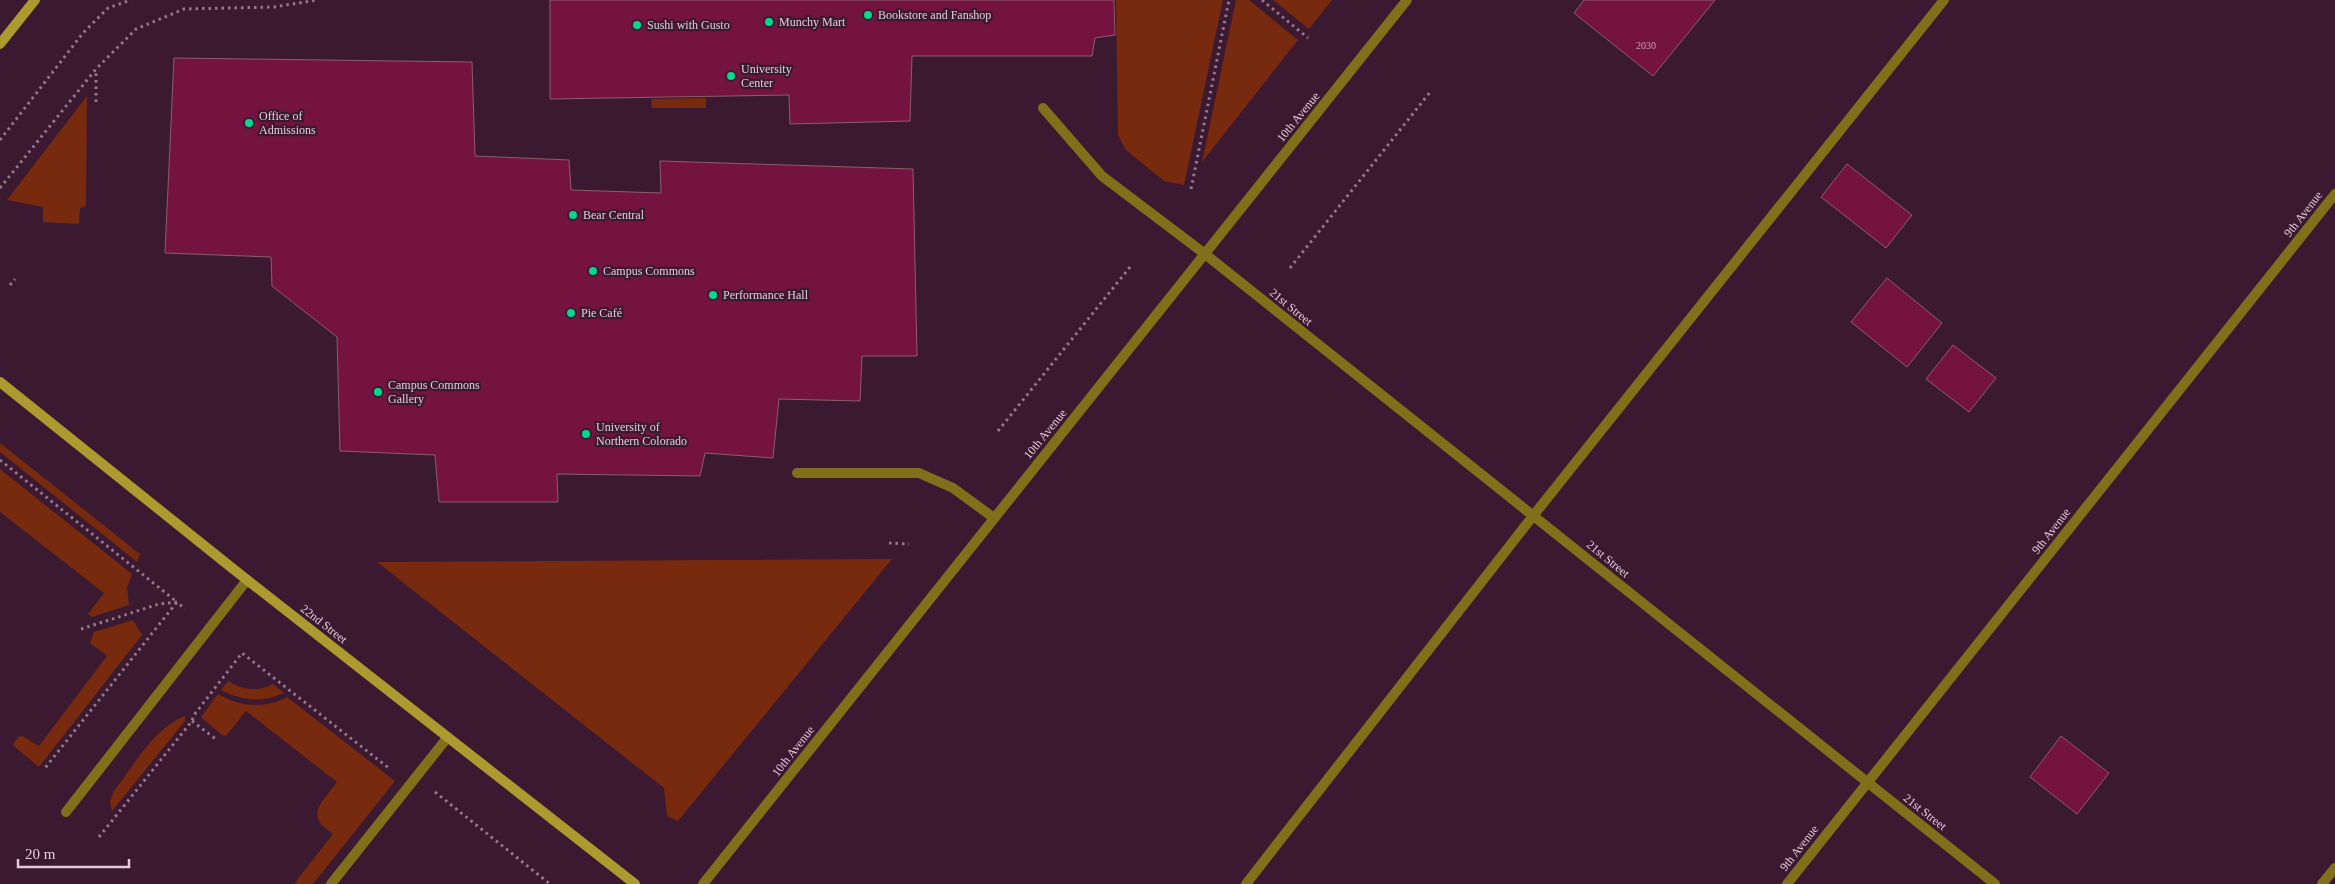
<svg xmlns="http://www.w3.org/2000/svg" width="2335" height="884" font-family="Georgia,serif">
<rect width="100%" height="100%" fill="#3b1931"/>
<g fill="#772a0d">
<path d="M1116,0H1223L1184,185L1164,181L1126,150L1118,135Z"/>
<path d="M1236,0H1249L1298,40L1202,162Z"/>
<path d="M1273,0H1332L1309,29Z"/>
<path d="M87,96L86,206L80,208L79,224L43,222V207L7,200Z"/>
<path d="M706,98V108H652L651,99Z"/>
<path d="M0,443L140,554L137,562L0,452Z"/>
<path d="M0,469L132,574L127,588L129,605L92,617L88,614L104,593L0,512Z"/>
<path d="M892,559L678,821L667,816L664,788L377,562Z"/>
<path d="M133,620L142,635L39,767L16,748L13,745L18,737L22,736L39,746L107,656L90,643L94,632Z"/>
<path d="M228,681C242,690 259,692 273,684L284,693C262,703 243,701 221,690Z"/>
<path d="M218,694C240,707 265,709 287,697L395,781L313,884H294L333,834C330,831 324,828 321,824C309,810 330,793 337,782L246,711L226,736L222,735L201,717Z"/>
<path d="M185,716V721L112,811L110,801L114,791C134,765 154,728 185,716Z"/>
</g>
<g fill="#751340" stroke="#8c5d6c">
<path d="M550,0H1114L1115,35L1095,38L1092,56H912L910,121L790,124L789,95L550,99Z"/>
<path d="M1584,0H1715L1653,76L1574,13Z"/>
<path d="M174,58L472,62L475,156L569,160L571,190L661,193L660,161L913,169L917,356H862L860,401L779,399L773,458L705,453L700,476L557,474L558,502H439L435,455L340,451L337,337L272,286L271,257L165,253Z"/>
<path d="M1847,164L1912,215L1886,248L1821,197Z"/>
<path d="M1887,278L1942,323L1907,367L1851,322Z"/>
<path d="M1953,345L1996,378L1969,412L1926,379Z"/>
<path d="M2061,736L2109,773L2077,814L2030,777Z"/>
</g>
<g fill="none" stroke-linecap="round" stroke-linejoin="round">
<g stroke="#95798c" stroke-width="3" stroke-dasharray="2.5 4" stroke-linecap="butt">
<path d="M1262,0L1308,38"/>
<path d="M96,102V70"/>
<path d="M0,140L83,33L108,8L131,0"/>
<path d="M0,188L96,69L136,29L184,9L274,7L317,0"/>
<path d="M1191,189L1229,0"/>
<path d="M1290,268L1431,91"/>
<path d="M10,285L15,279"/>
<path d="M998,431L1130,267"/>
<path d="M0,460L177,602L45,768"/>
<path d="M889,543L909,544"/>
<path d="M81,629L159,604L177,602L185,609"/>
<path d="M192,721L217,740"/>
<path d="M435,792L550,884"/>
<path d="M99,837L192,721L194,715L242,653L390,769"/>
</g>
<g stroke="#7f7019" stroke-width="10">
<path d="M1043,108L1102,176L1205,254"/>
<path d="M797,473H919L953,488L994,518"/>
<path d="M66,812L247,580"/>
<path d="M331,884L447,738"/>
<path d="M1246,884L1533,516L1944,0"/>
<path d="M2322,884L2335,868"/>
</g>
<g stroke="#7f7019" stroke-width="10">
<path d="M1205,254L1995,884"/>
<path d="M703,884L1407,0"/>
<path d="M1787,884L2335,194"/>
</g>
<g stroke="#ad9a2e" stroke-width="10">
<path d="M0,44L35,0"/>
<path d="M0,382L232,568L635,884"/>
</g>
</g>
<g fill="#00d98c" stroke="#3b1931" stroke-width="2">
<circle cx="868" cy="15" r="5"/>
<circle cx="769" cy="22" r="5"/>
<circle cx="637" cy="25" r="5"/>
<circle cx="731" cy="76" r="5"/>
<circle cx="249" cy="123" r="5"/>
<circle cx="573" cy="215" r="5"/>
<circle cx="593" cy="271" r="5"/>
<circle cx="713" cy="295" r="5"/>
<circle cx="571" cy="313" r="5"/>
<circle cx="378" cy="392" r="5"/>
<circle cx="586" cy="434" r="5"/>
</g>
<g text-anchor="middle" stroke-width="4.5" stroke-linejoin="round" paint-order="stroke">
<g font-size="10" fill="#c79db4">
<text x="1646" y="49">2030</text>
</g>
<g font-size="12" fill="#e2cbda" stroke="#3b1931" text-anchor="start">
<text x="878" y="19">Bookstore and Fanshop</text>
<text x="779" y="26">Munchy Mart</text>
<text x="647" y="29">Sushi with Gusto</text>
<text x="741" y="73">University<tspan x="741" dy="14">Center</tspan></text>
<text x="259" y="120">Office of<tspan x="259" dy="14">Admissions</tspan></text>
<text x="583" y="219">Bear Central</text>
<text x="603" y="275">Campus Commons</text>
<text x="723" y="299">Performance Hall</text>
<text x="581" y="317">Pie Café</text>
<text x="388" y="389">Campus Commons<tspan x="388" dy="14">Gallery</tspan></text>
<text x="596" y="431">University of<tspan x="596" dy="14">Northern Colorado</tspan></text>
</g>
<g font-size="12" fill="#e2cbda" stroke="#3b1931">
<text transform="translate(1298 117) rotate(-51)" y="4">10th Avenue</text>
<text transform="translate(2303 214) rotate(-52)" y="4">9th Avenue</text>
<text transform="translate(1291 307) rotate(39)" y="4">21st Street</text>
<text transform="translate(1045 434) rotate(-51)" y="4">10th Avenue</text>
<text transform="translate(2051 531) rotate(-52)" y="4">9th Avenue</text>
<text transform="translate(1608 559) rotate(39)" y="4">21st Street</text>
<text transform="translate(324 624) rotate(38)" y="4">22nd Street</text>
<text transform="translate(793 751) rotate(-52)" y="4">10th Avenue</text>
<text transform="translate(1925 812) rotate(38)" y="4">21st Street</text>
<text transform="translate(1799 848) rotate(-52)" y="4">9th Avenue</text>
</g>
</g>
<path d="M18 859v8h111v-8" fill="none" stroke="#e2cbda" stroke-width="2.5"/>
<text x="25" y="859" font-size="15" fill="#e2cbda" stroke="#3b1931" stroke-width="4" paint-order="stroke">20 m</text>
</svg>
